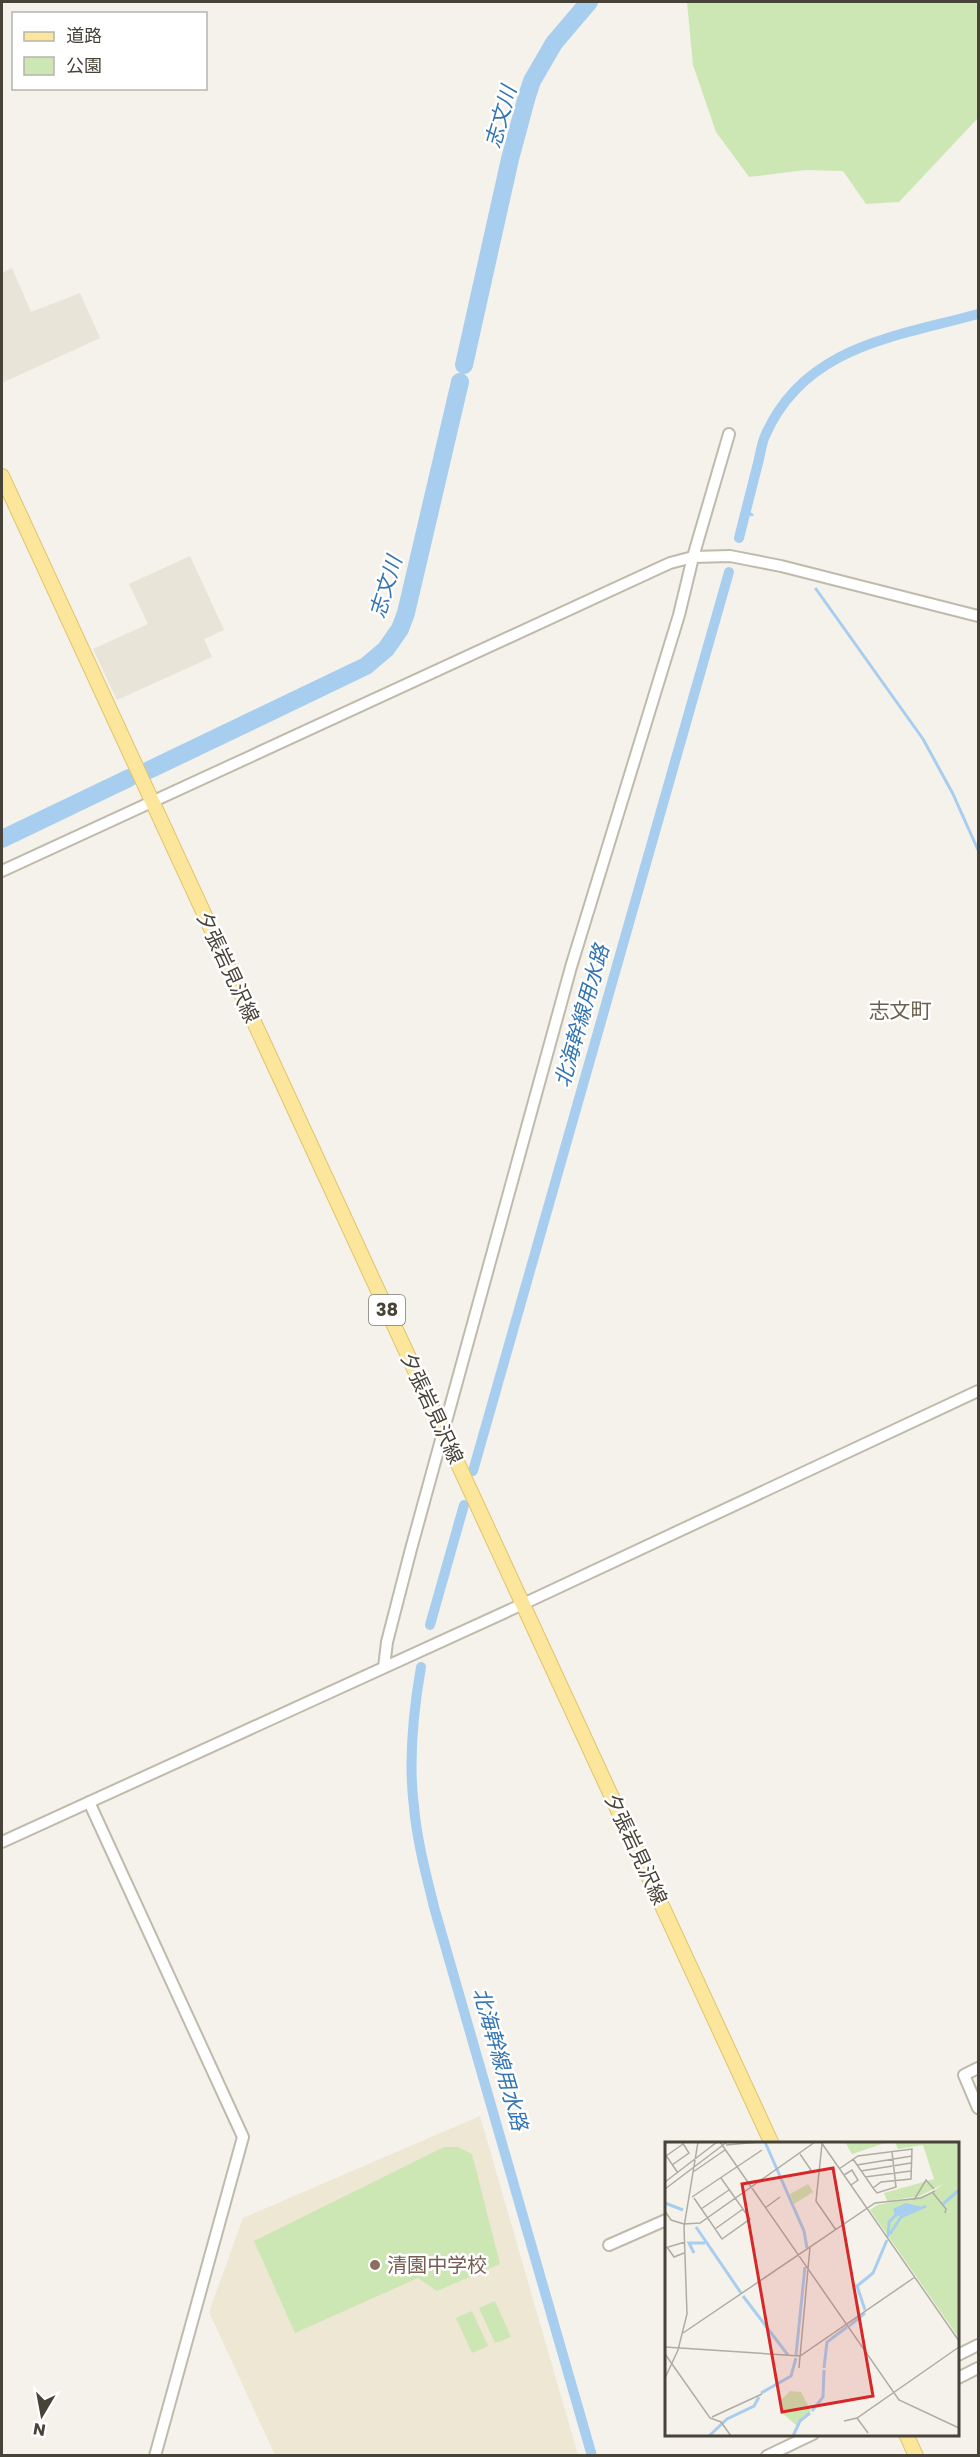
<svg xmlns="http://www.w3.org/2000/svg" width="980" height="2457" font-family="Poppins,'Noto Sans JP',sans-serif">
<rect width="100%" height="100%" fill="#f4f2ea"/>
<g fill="#e8e4d8">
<path d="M12,268L31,312L80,293L100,338L2,383V273Z"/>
<path d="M190,556L224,630L204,639L212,657L117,700L93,649L148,624L129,584Z"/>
</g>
<path fill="#ede7d4" d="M480,2116L578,2455H275L209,2312L243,2218Z"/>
<g fill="#cde7b4">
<path d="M687,2H978V118L899,202L866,204L843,171L805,170L749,177L716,132L693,65Z"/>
<path d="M444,2147H458L472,2154L500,2264L437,2291L418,2278L295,2333L254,2241Z"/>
<path d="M495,2301L511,2337L495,2343L479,2308Z"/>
<path d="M472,2311L488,2346L472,2353L456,2318Z"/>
</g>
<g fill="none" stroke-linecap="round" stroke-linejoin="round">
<g stroke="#a8ceef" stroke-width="3">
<path d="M746,511L752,515"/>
<path d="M816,589L923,739L953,794L978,850"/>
</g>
<g stroke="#a8ceef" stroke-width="10">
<path d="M739,538C745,514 751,490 757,467C760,457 761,445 765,436C804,346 895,337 978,314"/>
<path d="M473,1471L729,572"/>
<path d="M430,1625L464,1505"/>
<path d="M421,1667C413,1713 408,1760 414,1807C417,1841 426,1874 434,1907L592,2456"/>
</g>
<g stroke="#a8ceef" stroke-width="18">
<path d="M464,365L510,159L527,96L532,81L554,43L589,2"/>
<path d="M149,770L366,666L386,649L400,629L406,613L460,382"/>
<path d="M2,839L129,778"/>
</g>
<g stroke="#c0baac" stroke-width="14">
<g id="minor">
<path d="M2,871L670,563L693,557L730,556L781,566L978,616"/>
<path d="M384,1667L387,1642L411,1549L571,967L679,615L693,557L729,434"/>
<path d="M89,1802L243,2137L155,2456"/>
<path d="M2,1842L523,1604L978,1391"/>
<path d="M978,2068L964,2075L978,2108"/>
<path d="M609,2245L666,2220"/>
<path d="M958,2355L978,2345"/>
<path d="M958,2378L978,2368"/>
<path d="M767,2456L813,2434"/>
</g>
</g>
<g stroke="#e1c46b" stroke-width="16">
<g id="major">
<path d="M2,476L772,2144"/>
<path d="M906,2434L916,2456"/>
</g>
</g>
<use href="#minor" stroke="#fff" stroke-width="10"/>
<use href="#major" stroke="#fce69b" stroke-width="14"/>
</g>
<circle fill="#8d6e63" stroke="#fff" stroke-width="2" cx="375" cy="2265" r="6"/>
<g text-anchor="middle" stroke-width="5" stroke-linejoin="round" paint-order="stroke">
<rect fill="#fff" stroke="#7f7b74" stroke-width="1.5" x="369" y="1295" width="36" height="30" rx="4.5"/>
<g font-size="18" font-weight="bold" fill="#484338">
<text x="387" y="1316">38</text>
</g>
<g font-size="20" fill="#484338" stroke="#fff">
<text transform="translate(228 967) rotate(65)" y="7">夕張岩見沢線</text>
<text transform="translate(432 1408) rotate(65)" y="7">夕張岩見沢線</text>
<text transform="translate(636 1849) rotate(65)" y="7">夕張岩見沢線</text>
</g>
<g font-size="20" fill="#785e54" stroke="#fff" text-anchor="start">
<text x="387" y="2272">清園中学校</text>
</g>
<g font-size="21" font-style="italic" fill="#3375b2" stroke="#fff">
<text transform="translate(501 117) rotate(-74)" y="7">志文川</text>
<text transform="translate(386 587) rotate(-73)" y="7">志文川</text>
<text transform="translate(582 1016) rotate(-74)" y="7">北海幹線用水路</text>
<text transform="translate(500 2059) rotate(74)" y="7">北海幹線用水路</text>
</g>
<g font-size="21" fill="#6b614f" stroke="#fff">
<text x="900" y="1018">志文町</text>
</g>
</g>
<g transform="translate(665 2142)">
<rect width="294" height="294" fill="#f4f2ea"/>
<path d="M180,0H223L187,12ZM230,0H294V196L205,68L212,63L263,53L278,42L255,54L222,59L219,51L269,37L258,3L233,7ZM143,42L148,50L129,62L125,52ZM125,249L136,250L146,269L131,283L116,270L115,259Z" fill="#cde7b4"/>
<path d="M241,61L257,65L231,75L228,67Z" fill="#a8ceef"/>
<path fill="none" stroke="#a8ceef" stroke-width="3" d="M100,0L139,89L142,106M0,61L18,68M278,62L294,48M31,85L76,151M225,92L236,75L261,64M223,95L224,80L232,72M29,111L24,101H40M78,154L123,213M200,168L192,144L208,131L222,98M184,184L200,171M131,213L140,125M159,226L162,200L182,185M96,251L126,234L131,216M147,269L158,255L159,228M44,294L62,277L89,264L94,255M128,294L135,279L145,271"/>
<path fill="none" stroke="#afaca3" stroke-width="1.5" d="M55,0L234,258L294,286M156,0L294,199M157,2L151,59L171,88M61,3L94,0M0,12L13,31M135,12L146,28L143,30M1,14L18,2M7,23L24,11L17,0M192,23L247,14M174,27L193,14L247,7L246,37L216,40L208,46L188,17M196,29L246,21M28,30L60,8M179,33L187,28L193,38L186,43M200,35L246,29M0,40L52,0M208,46L212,51L231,45L227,10M0,47L62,0M268,51L281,67L280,71M27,55L97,8M29,56L57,97L85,77L56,36M249,58L261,38L269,47M100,66L115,55M36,67L64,48M0,69L6,78L19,82M19,82L35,81L150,0M50,87L78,67M2,105L9,115L19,111M0,106L20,100M18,191L210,61L256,56L270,49M0,205L135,214L250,135M0,212L45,276L56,280L66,294M134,226L145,105M0,236L13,208L22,172L19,85L33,0M47,275L97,252M192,276L203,291M179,279L192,276L294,205"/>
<path fill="#d62828" fill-opacity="0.15" stroke="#d62828" stroke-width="3" d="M168,26L208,254L117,270L77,42Z"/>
<rect width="294" height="294" fill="none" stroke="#484338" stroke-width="3"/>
</g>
<rect width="980" height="2457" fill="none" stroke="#484338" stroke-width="6"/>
<rect x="12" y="12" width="195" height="78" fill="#ffffff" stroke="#b6b4af" stroke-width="1.5"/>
<rect x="24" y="32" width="30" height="9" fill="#fce69b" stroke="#b6b4af" stroke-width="1.5"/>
<text x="66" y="42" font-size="18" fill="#484338">道路</text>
<rect x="24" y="57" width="30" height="18" fill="#cde7b4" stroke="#b6b4af" stroke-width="1.5"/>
<text x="66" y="72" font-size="18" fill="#484338">公園</text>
<g transform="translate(42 2415) rotate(190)" stroke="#ffffff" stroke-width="4.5" paint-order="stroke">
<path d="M0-4.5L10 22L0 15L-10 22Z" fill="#484338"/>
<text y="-9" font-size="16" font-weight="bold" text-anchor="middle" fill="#484338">N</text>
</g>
</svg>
